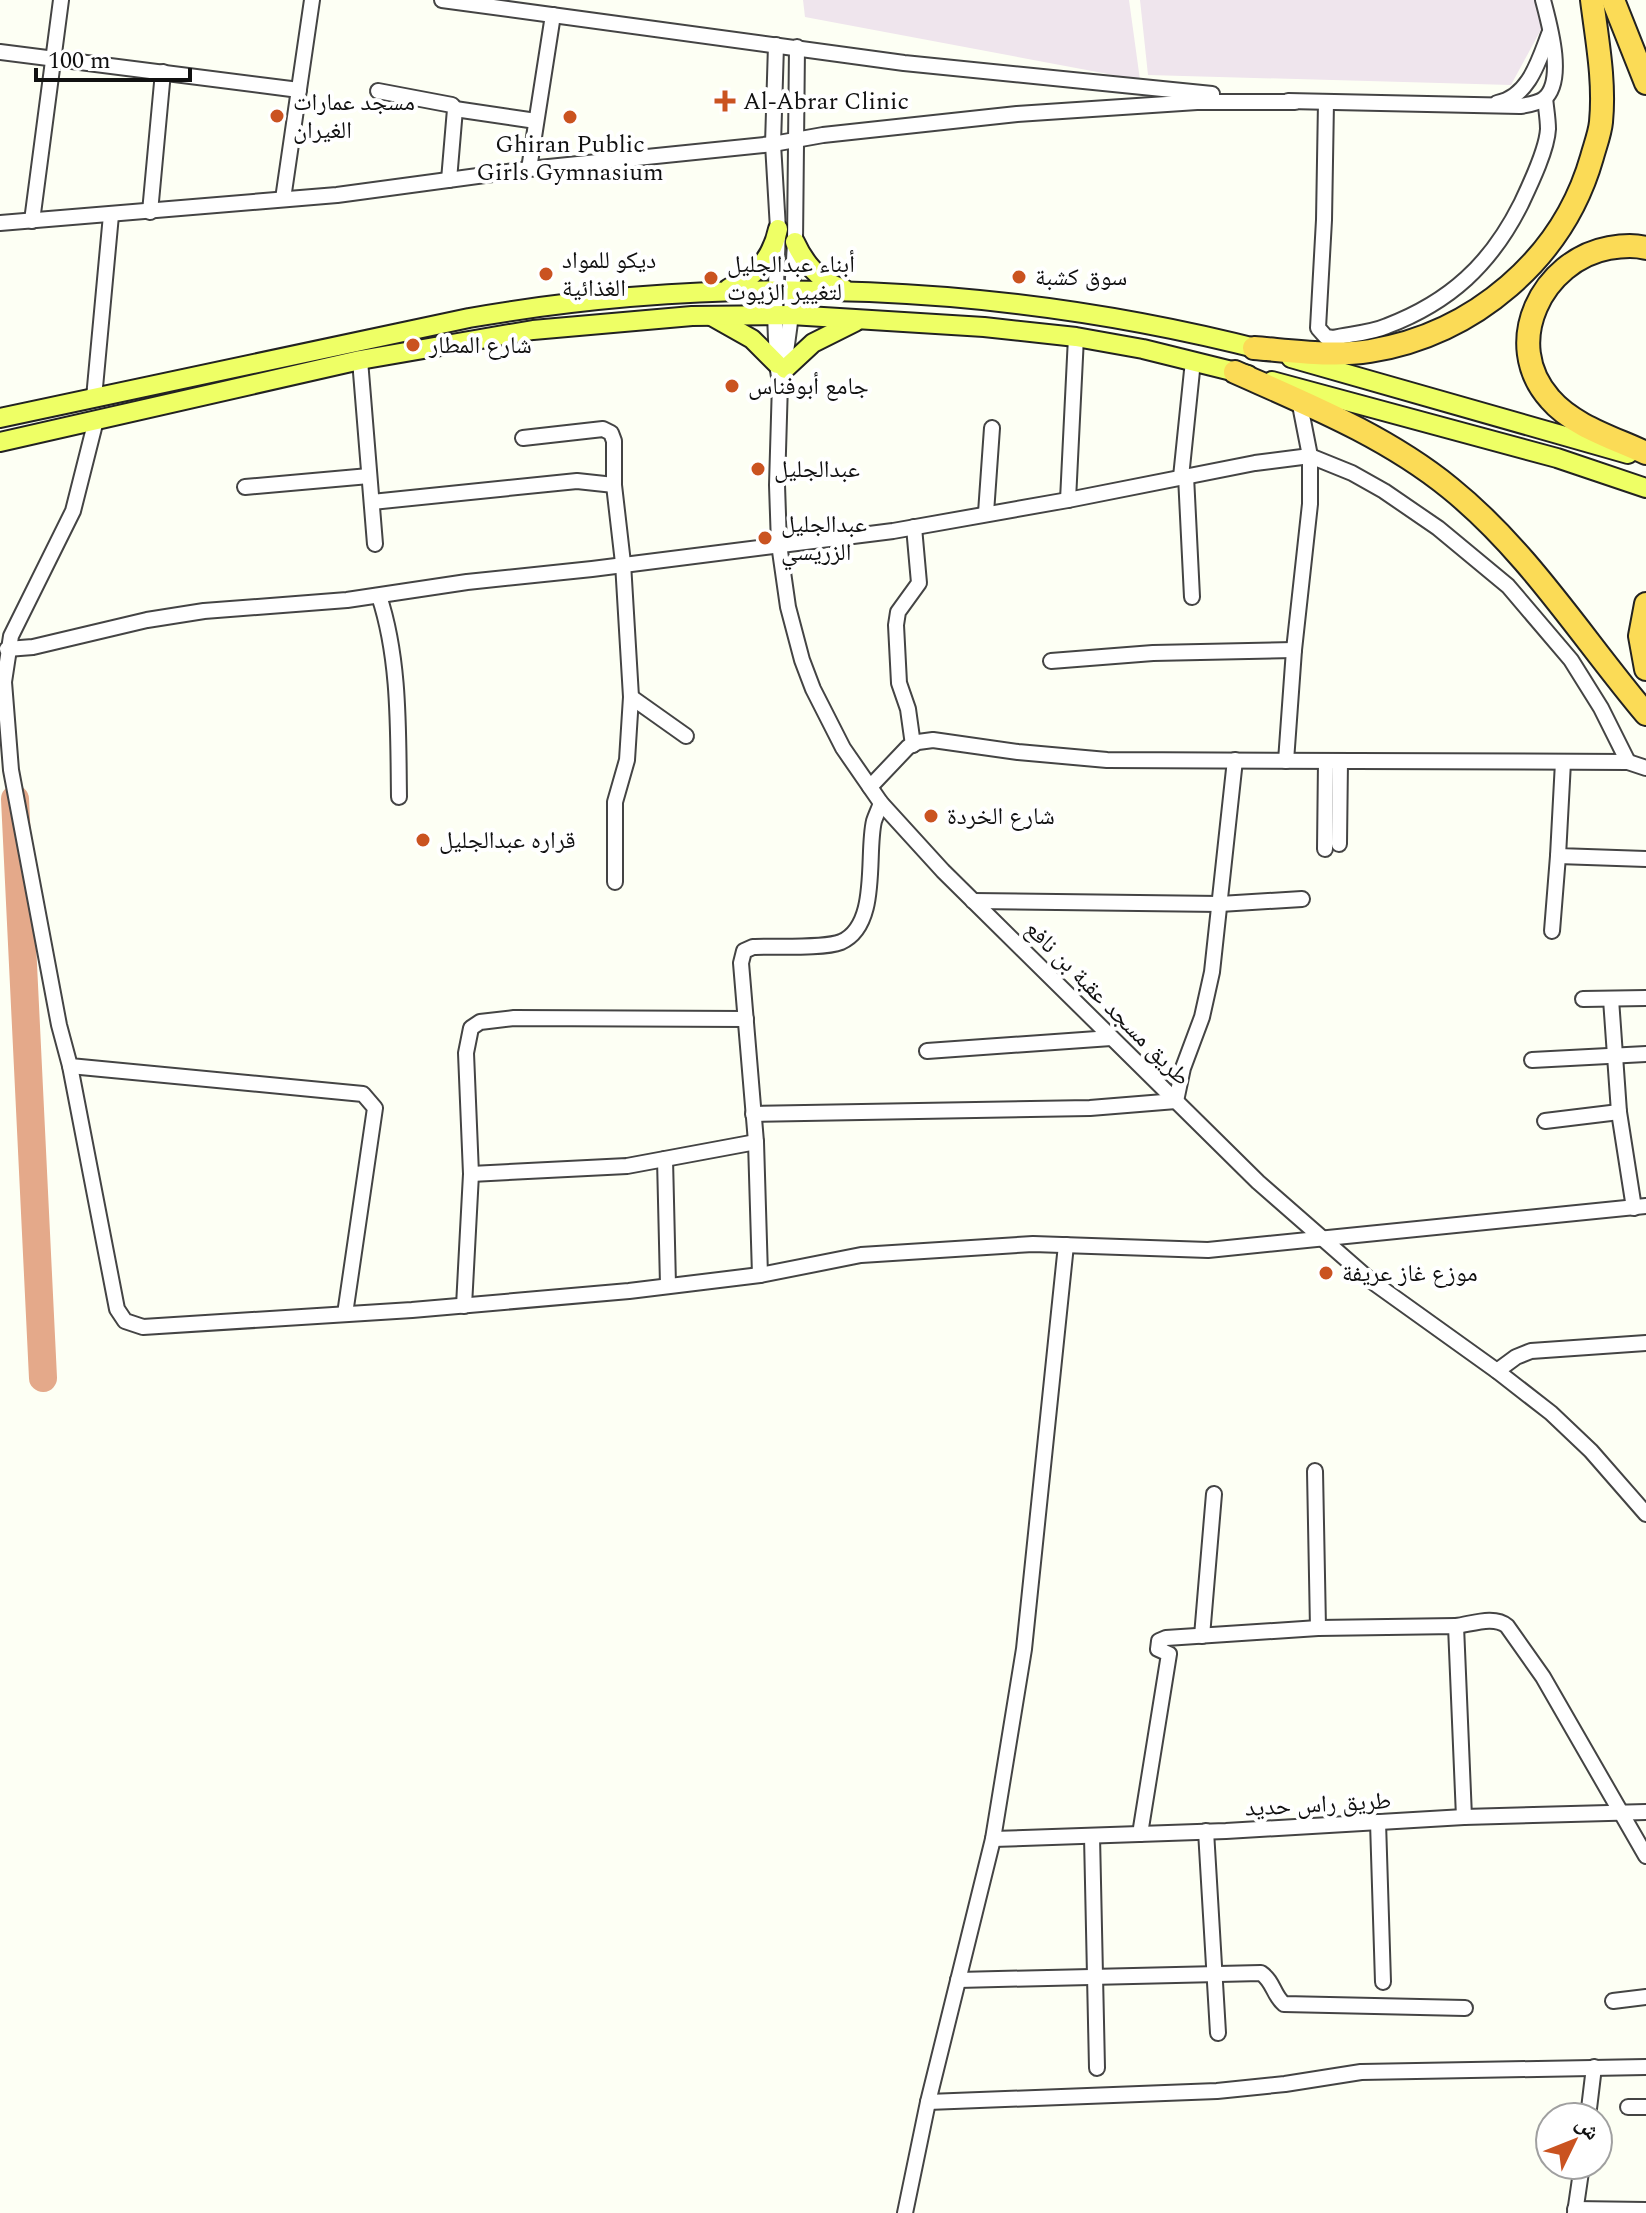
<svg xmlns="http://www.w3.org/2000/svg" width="1646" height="2213" font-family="Spectral,'Noto Naskh Arabic',serif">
<rect width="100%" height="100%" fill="#fdfff4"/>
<g fill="#efe5ed">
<path d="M803,0H1129L1140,80L805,17Z"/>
<path d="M1140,0H1536L1544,24L1511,85L1148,75Z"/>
</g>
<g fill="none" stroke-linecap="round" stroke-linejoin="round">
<path stroke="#e4a98a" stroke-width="28" d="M15,799L43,1378"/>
<g stroke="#444" stroke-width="18">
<g id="minor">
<path d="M442,0L904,63L1212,94"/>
<path d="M776,45L773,144L778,229L775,314L777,364L780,383L777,485L779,544L788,607L802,660L813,689L843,748L881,803L943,871L1258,1182L1370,1280L1497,1371L1551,1413L1591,1451L1646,1514"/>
<path d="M0,52L299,90"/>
<path d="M378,91L452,105L455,109L449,180"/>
<path d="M1288,101L1520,106C1527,105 1538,103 1544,99C1566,81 1549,23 1543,0"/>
<path d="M1326,102L1324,220L1318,328L1326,337L1333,338C1351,334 1371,333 1387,326C1450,302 1491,264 1521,204C1530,185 1547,150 1548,129C1548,119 1546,108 1545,98"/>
<path d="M1497,103C1529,97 1539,60 1549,34"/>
<path d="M455,109L536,121"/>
<path d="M529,169L553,15"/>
<path d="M283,199L312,0"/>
<path d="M150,212L163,72"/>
<path d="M32,221L61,0"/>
<path d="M0,223L337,195L529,169L773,144L823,135L1017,114L1197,102H1295"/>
<path d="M360,360L375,544"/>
<path d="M783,374L791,315L795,242L797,47"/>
<path d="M94,398L111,215"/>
<path d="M96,420L73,511L11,636L4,682L11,770L59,1025L70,1066L363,1094L375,1108L345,1314"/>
<path d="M523,438L603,429L611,433L614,441V485L623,563L631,697L627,760L615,802V882"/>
<path d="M1186,476L1192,597"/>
<path d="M1181,477L1193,361"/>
<path d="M245,487L369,476"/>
<path d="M1068,500L1076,337"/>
<path d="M372,502L577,481L614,485"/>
<path d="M986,513L992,428"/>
<path d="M379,596C400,659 398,731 399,797"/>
<path d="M7,649L33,647L147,620L204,611L347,600L467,582L592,569L893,531L1068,500L1255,463L1310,456L1352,473L1384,491L1438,528L1508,586L1571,660L1601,708L1628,762"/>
<path d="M1051,661L1153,653L1294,650"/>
<path d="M631,697L686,736"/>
<path d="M913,745L908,709L899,683L896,625L898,612L919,583L914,527"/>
<path d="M1286,761L1294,650L1310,504V456L1299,400"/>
<path d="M1563,762L1558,856L1646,859"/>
<path d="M870,787L908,747L918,742L933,740L1018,752L1107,760L1628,762L1646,768"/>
<path d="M1339,844L1340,761"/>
<path d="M1325,849L1326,761"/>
<path d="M973,901L1220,904L1302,899"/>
<path d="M1552,931L1558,856"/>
<path d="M1583,999L1646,998"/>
<path d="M1611,999L1619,1112L1634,1208"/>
<path d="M927,1051L1111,1038"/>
<path d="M1532,1060L1646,1054"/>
<path d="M70,1066L117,1309L125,1321L143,1327L412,1310L629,1291L760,1275L861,1255L1033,1244L1208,1250L1646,1206"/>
<path d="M753,1114L1090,1108L1176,1101L1183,1068L1202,1017L1212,972L1235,760"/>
<path d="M1545,1121L1619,1112"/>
<path d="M665,1159L668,1285"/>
<path d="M471,1174L627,1166L756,1142"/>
<path d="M760,1275L756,1142L741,963L744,951L753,947C775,946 823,949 841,942C880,925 866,854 874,821C876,815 879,809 881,803"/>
<path d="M464,1306L471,1174L466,1053L471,1028L480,1022L514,1018L746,1019"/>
<path d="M1497,1371L1516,1357L1531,1351L1646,1343"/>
<path d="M1315,1471L1318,1628"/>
<path d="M1456,1626C1472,1624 1494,1615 1507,1626L1543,1677L1646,1856"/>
<path d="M1202,1636L1214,1494"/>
<path d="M1378,1822L1383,1982"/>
<path d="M1206,1831L1218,2033"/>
<path d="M1140,1834L1169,1654L1158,1649L1159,1641L1166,1638L1318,1628L1456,1626L1464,1817"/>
<path d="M1092,1836L1097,2068"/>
<path d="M993,1839L1226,1831L1464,1817L1646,1812"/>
<path d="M958,1980L1261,1973C1274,1982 1273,1995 1284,2004L1465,2008"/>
<path d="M1613,2001L1646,1997"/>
<path d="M928,2102L1217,2091L1285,2084L1361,2072L1646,2067"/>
<path d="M1628,2107H1646"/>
<path d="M1588,2117L1594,2067"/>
<path d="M1575,2209L1646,2210"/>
<path d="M905,2213L928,2102L993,1839L1024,1649L1066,1245"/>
<path d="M1575,2213L1582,2165"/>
</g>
</g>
<g stroke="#222" stroke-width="22">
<g id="major">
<path d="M795,242C805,264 820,282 844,289"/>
<path d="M729,288C757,277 772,257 778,229"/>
<path d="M713,317L752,339L777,364"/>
<path d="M1291,358L1628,454"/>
<path d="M785,369L813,343L855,322"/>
<path d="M1272,381L1557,458L1646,488"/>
<path d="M0,418L469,318C732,272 1008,284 1267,351"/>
<path d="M0,442L360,360L533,330L692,316L791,315L984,327L1076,337L1143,349L1248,375"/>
</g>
</g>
<g stroke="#222" stroke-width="26">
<g id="highway">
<path d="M1613,0L1646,83"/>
<path d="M1646,248C1635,245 1621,246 1609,248C1543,260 1500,343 1550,399C1573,426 1614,438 1646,453"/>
<path d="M1254,348C1292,351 1332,357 1370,351C1474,334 1563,259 1592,157C1595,146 1600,133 1601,122C1605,81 1597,40 1592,0"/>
<path d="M1235,372C1309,405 1386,436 1450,488C1528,551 1582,638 1646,714"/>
<path d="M1646,604L1640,636L1646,669"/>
</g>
</g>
<use href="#minor" stroke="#fff" stroke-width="14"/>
<use href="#major" stroke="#eeff65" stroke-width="18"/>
<use href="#highway" stroke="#fbdb56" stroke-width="22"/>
</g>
<g fill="#ca5320" stroke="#fff" stroke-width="3">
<path d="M721 89h8v8h8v8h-8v8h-8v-8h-8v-8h8z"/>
<circle cx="277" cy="116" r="8"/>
<circle cx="570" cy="117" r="8"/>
<circle cx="546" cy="274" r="8"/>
<circle cx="1019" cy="277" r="8"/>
<circle cx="711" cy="278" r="8"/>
<circle cx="413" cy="345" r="8"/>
<circle cx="732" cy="386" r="8"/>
<circle cx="758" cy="469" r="8"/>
<circle cx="765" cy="538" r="8"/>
<circle cx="931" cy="816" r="8"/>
<circle cx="423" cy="840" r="8"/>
<circle cx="1326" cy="1273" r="8"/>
</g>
<g text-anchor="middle" stroke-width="8" stroke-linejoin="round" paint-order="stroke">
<g font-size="24" fill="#111" stroke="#fff" text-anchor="start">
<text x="743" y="109">Al-Abrar Clinic</text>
<text x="293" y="110">مسجد عمارات<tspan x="293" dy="28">الغيران</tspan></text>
<text x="570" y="152" text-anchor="middle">Ghiran Public<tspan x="570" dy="28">Girls Gymnasium</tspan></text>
<text x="562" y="268">ديكو للمواد<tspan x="562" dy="28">الغذائية</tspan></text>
<text x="727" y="272">أبناء عبدالجليل<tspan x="727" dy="28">لتغيير الزيوت</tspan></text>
<text x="1035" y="285">سوق كشبة</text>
<text x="429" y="353">شارع المطار</text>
<text x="748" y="394">جامع أبوفناس</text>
<text x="774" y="477">عبدالجليل</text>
<text x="781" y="532">عبدالجليل<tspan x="781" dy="28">الزريسي</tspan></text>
<text x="947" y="824">شارع الخردة</text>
<text x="439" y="848">قراره عبدالجليل</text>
<text x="1342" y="1281">موزع غاز عريفة</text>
</g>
<g font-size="24" fill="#111" stroke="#fff">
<text transform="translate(1108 1003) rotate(45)" y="8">طريق مسجد عقبة بن نافع</text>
<text transform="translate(1318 1804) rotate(-3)" y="8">طريق راس حديد</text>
</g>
</g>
<g transform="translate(1574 2141) rotate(47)"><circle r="38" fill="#ffffff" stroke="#a0a0a0" stroke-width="2"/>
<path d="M0-6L14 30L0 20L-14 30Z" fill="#ca5320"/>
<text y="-12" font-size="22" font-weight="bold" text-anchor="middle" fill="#111111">ش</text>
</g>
<path d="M36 68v12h154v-12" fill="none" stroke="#111111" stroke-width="4"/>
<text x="48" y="68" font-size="24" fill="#111111" stroke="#ffffff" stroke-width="6" paint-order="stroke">100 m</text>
</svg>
